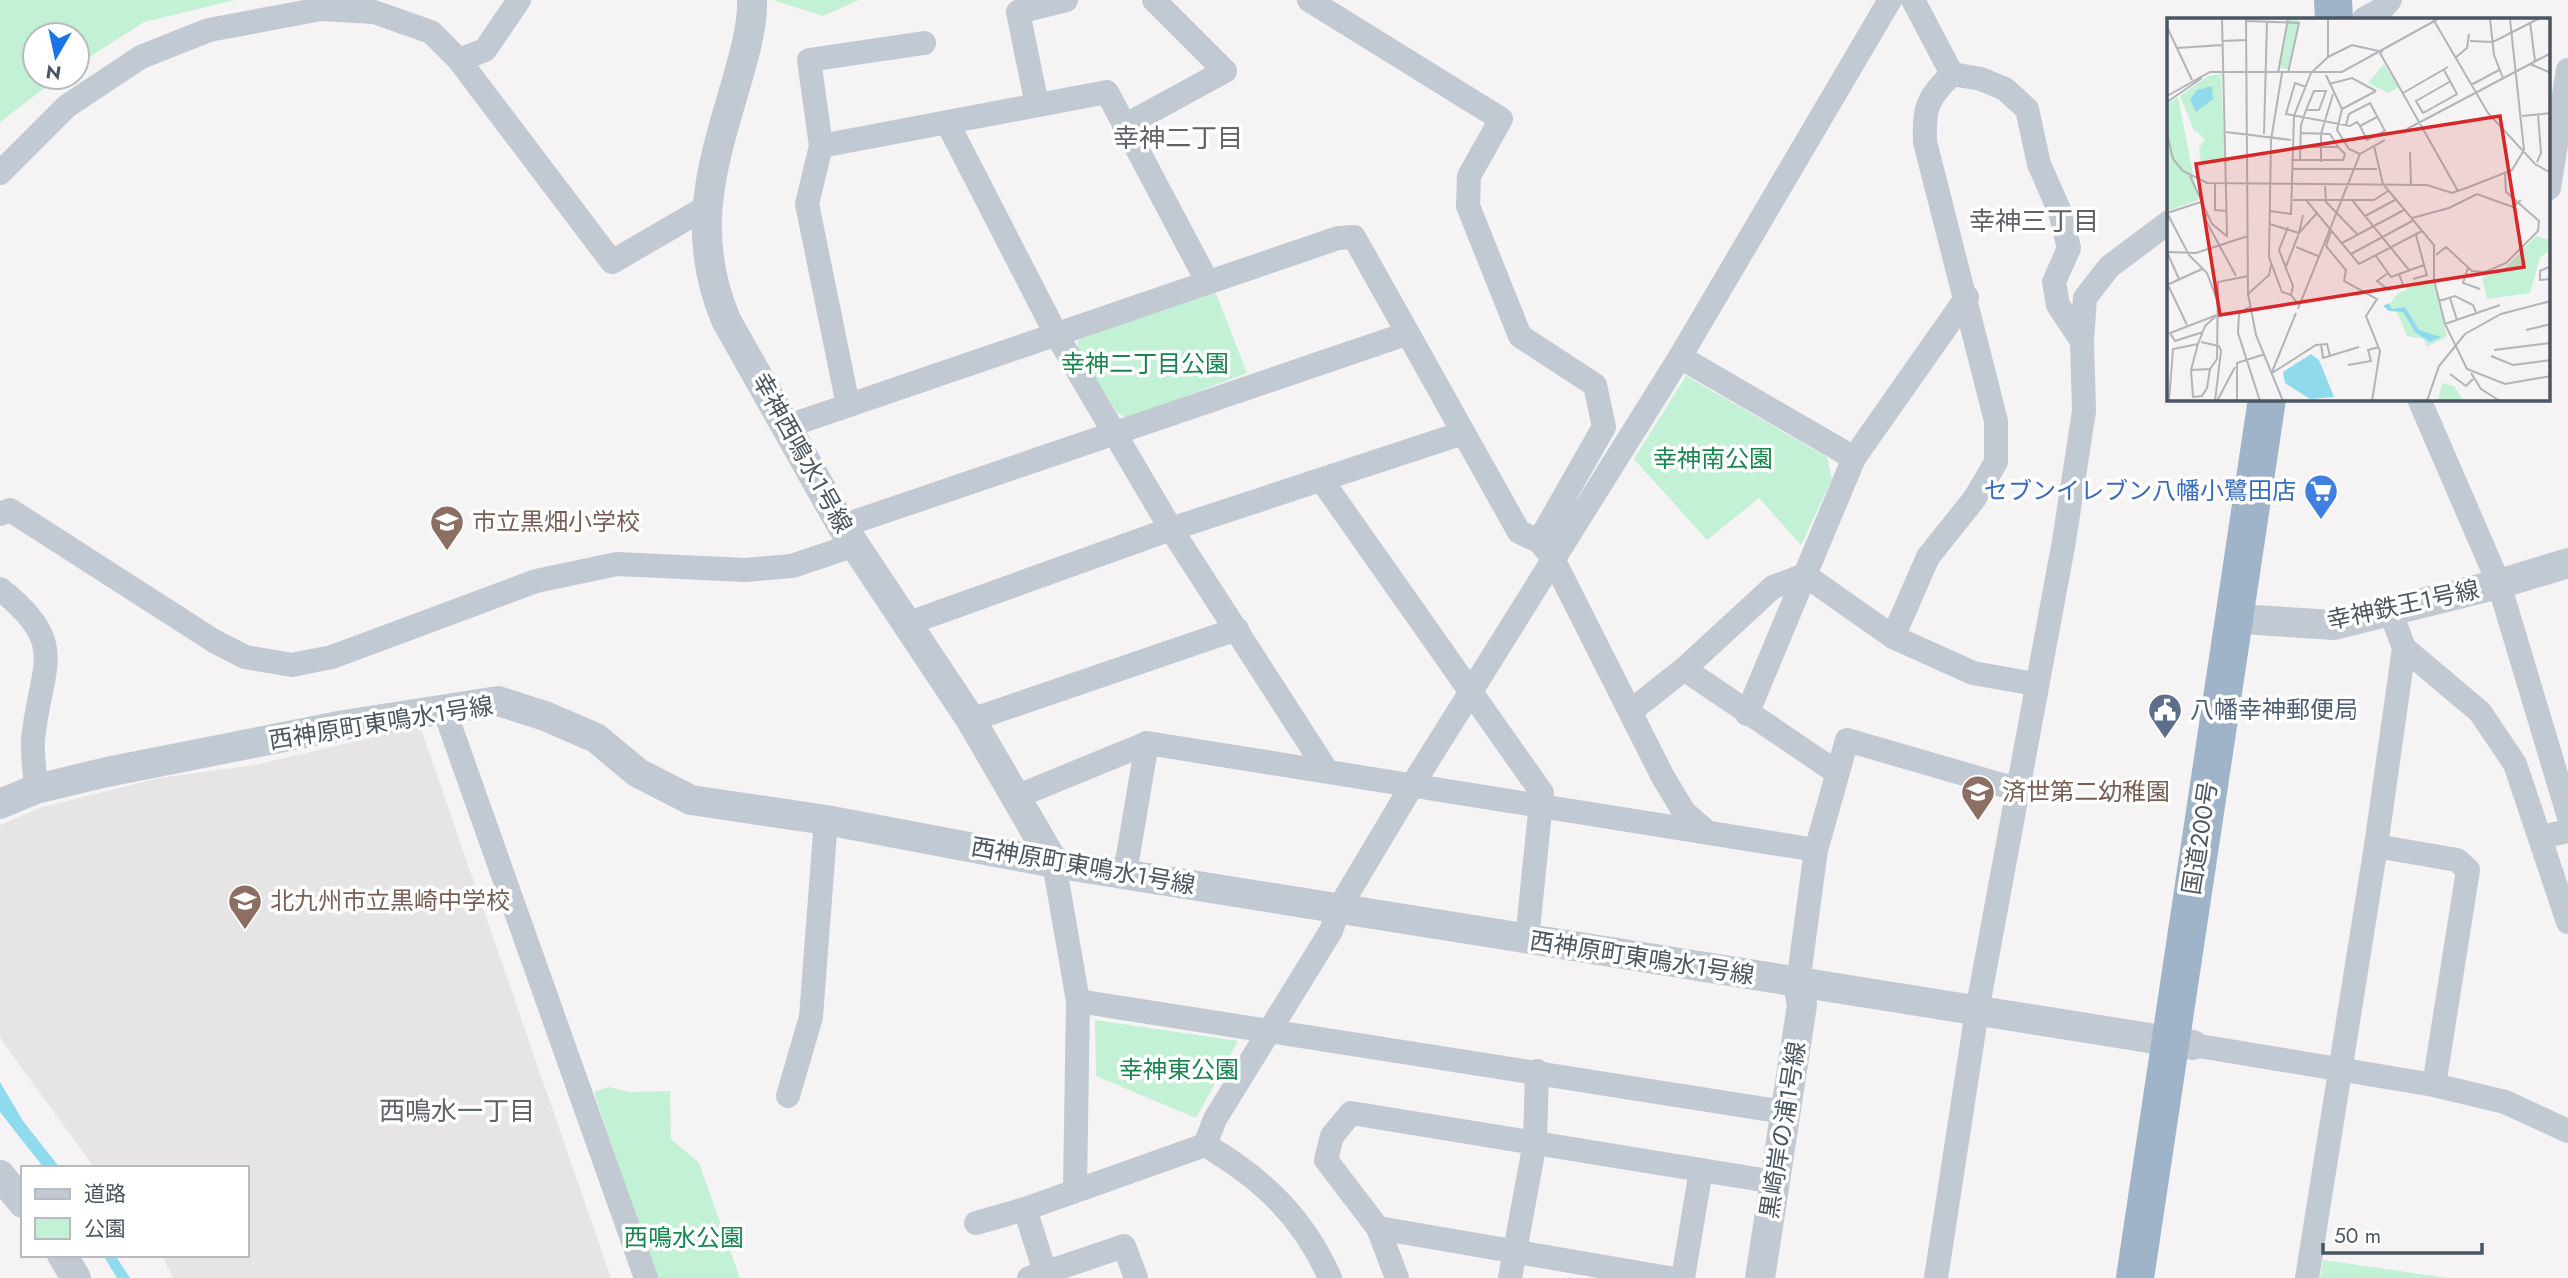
<svg xmlns="http://www.w3.org/2000/svg" width="2568" height="1278" font-family="Jost,'Noto Sans JP',sans-serif">
<rect width="100%" height="100%" fill="#f5f3f3"/>
<path fill="#e6e4e5" d="M420,726L611,1278H173L162,1255H247V1168H95L12,1055L0,1037V825L42,807L159,778L255,765Z"/>
<g fill="#c3f1d5">
<path d="M0,0H235L144,22L77,65V35H35V77H59L0,122Z"/>
<path d="M773,0H859L823,16Z"/>
<path d="M1215,291L1247,373L1128,418L1117,413L1077,349L1078,340Z"/>
<path d="M1686,376L1827,457L1832,479L1801,545L1759,498L1707,540L1634,459Z"/>
<path d="M1095,1020L1238,1041L1196,1118L1096,1076Z"/>
<path d="M608,1087L630,1092L670,1091L671,1139L699,1163L740,1278H655L594,1092Z"/>
<path d="M2323,1260L2448,1278H2320Z"/>
</g>
<g fill="#90daee">
<path d="M0,1082L23,1121L60,1168H44L0,1112Z"/>
<path d="M103,1255H115L130,1278H117Z"/>
</g>
<g fill="none" stroke-linecap="round" stroke-linejoin="round">
<g stroke="#c1cad2" stroke-width="24">
<path d="M1309,0L1501,119L1469,176L1468,206L1520,336L1595,385L1604,427L1539,541"/>
<path d="M1913,0L1952,74"/>
<path d="M2364,19L2382,9L2390,0"/>
<path d="M459,60L485,50L519,0"/>
<path d="M1952,74L1981,79L2005,89L2027,109L2039,164L2060,212L2069,248L2054,282L2058,305L2082,341"/>
<path d="M1037,105L1018,12L1066,0"/>
<path d="M948,124L1056,334L1171,529L1327,771"/>
<path d="M1124,126L1225,71L1154,0"/>
<path d="M821,146L809,60L924,43"/>
<path d="M0,173L67,106L141,57L209,30L321,9L374,12L431,32L459,60L612,262L705,208"/>
<path d="M2549,188L2568,70"/>
<path d="M1967,297L1854,458L1805,575L1893,637L1973,673L2035,684"/>
<path d="M1680,357L1854,458"/>
<path d="M2419,399L2499,584L2568,814"/>
<path d="M848,405L807,204L821,146L1107,92L1207,281"/>
<path d="M788,426L1338,238L1354,237L1519,532L1539,541L1552,557L1663,777L1684,812L1706,831"/>
<path d="M1323,482L1542,793L1527,939"/>
<path d="M0,514L10,510L214,641L245,657L292,665L332,657L536,581L617,564L745,570L792,566L855,545"/>
<path d="M842,526L1406,334"/>
<path d="M0,589C71,645 40,665 33,740C32,756 35,773 36,789"/>
<path d="M2390,610L2404,648L2480,712L2515,764L2568,922"/>
<path d="M909,623L1171,529L1463,433"/>
<path d="M1893,637L1928,557L1975,498L1996,462V421L1925,142C1924,106 1927,99 1952,74"/>
<path d="M1684,669L1836,772"/>
<path d="M444,709L646,1278"/>
<path d="M1631,711L1684,669L1773,587L1805,575L1747,714"/>
<path d="M971,720L1237,629"/>
<path d="M1016,797L1147,743L1816,850"/>
<path d="M2541,837L2568,831"/>
<path d="M2376,846L2457,860L2468,870L2434,1085"/>
<path d="M1054,863L1078,1001L1075,1189"/>
<path d="M1125,873L1147,743"/>
<path d="M1798,983L1816,850L1847,740L2016,789"/>
<path d="M1078,1001L1784,1112"/>
<path d="M2193,1045L2434,1085L2505,1102L2568,1131"/>
<path d="M788,1096L811,1017L826,820"/>
<path d="M1205,1145L1215,1119L1331,931L1339,908L1413,784L1680,357L1890,0"/>
<path d="M1025,1209L1045,1272"/>
<path d="M976,1223L1025,1209L1205,1145C1262,1178 1303,1217 1330,1278"/>
<path d="M1378,1228L1397,1278"/>
<path d="M1029,1278L1124,1246L1136,1278"/>
<path d="M1510,1278L1535,1142L1537,1071"/>
<path d="M1669,1278L1378,1228L1326,1160L1332,1136L1351,1113L1701,1170"/>
<path d="M1683,1278L1701,1170L1775,1182"/>
<path d="M1936,1278L1977,1011L2064,541L2084,411L2082,341L2085,298L2109,267L2169,222"/>
<path d="M2307,1278L2376,846L2404,648"/>
</g>
<g stroke="#c1cad2" stroke-width="30">
<path d="M752,0C753,27 743,59 736,84C711,169 690,234 726,320L842,526L971,720L1054,863"/>
<path d="M2235,615L2256,620L2334,625L2499,584L2568,563"/>
<path d="M0,804L36,789L107,772L344,725L498,701L545,716L596,738L638,773L691,800L826,820L1054,863L2193,1045"/>
<path d="M0,1175L23,1203"/>
<path d="M62,1255L76,1278"/>
<path d="M1760,1278L1802,1005L1798,983"/>
</g>
<g stroke="#9fb4c9" stroke-width="38">
<path d="M2333,0L2334,19"/>
<path d="M2135,1278L2267,399"/>
</g>
</g>
<defs>
<g id="supermarket-pin" transform="scale(1.75)"><path d="M0 17L-7.5 6A9.5 9.5 0 1 1 7.5 6Z" fill="#3f7fe0" stroke="#fff"/><path d="M-6-5.5h2.5l.6 2H6L4.5 2H-2.5L-4.4-4H-6ZM-1.5 3.2a1.3 1.3 0 1 0 .1 0ZM3 3.2a1.3 1.3 0 1 0 .1 0Z" fill="#fff"/></g>
<g id="school-pin" transform="scale(1.75)"><path d="M0 17L-7.5 6A9.5 9.5 0 1 1 7.5 6Z" fill="#8d6e63" stroke="#fff"/><path d="M0-5L7-2L0 1L-7-2ZM-4 1L0 2.5L4 1V4Q0 6-4 4Z" fill="#fff"/></g>
<g id="civic-pin" transform="scale(1.75)"><path d="M0 17L-7.5 6A9.5 9.5 0 1 1 7.5 6Z" fill="#5c6f8a" stroke="#fff"/><path d="M-.6-6.5H3V-4.5H.6V-3L4-1V1h2V6H-6V1h2V-1L-.6-3ZM-1.2 2.5V6h2.4V2.5Z" fill="#fff"/></g>
</defs>
<g fill-rule="evenodd">
<use href="#supermarket-pin" x="2321" y="491"/>
<use href="#school-pin" x="447" y="522"/>
<use href="#civic-pin" x="2165" y="710"/>
<use href="#school-pin" x="1978" y="792"/>
<use href="#school-pin" x="245" y="901"/>
</g>
<g text-anchor="middle" stroke-width="7" stroke-linejoin="round" paint-order="stroke">
<g font-size="24" fill="#17864f" stroke="#fff">
<text x="1145" y="372">幸神二丁目公園</text>
<text x="1713" y="467">幸神南公園</text>
<text x="1179" y="1078">幸神東公園</text>
<text x="684" y="1246">西鳴水公園</text>
</g>
<g font-size="24" fill="#4a5661" stroke="#fff">
<text transform="translate(802 453) rotate(61)" y="8">幸神西鳴水1号線</text>
<text transform="translate(2403 605) rotate(-12)" y="8">幸神鉄王1号線</text>
<text transform="translate(381 723) rotate(-9)" y="8">西神原町東鳴水1号線</text>
<text transform="translate(2200 838) rotate(-81)" y="8">国道200号</text>
<text transform="translate(1083 866) rotate(10)" y="8">西神原町東鳴水1号線</text>
<text transform="translate(1642 958) rotate(9)" y="8">西神原町東鳴水1号線</text>
<text transform="translate(1783 1130) rotate(-81)" y="8">黒崎岸の浦1号線</text>
</g>
<g font-size="24" fill="#366cbe" stroke="#fff" text-anchor="end">
<text x="2296" y="499">セブンイレブン八幡小鷺田店</text>
</g>
<g font-size="24" fill="#785e54" stroke="#fff" text-anchor="start">
<text x="472" y="530">市立黒畑小学校</text>
<text x="2002" y="800">済世第二幼稚園</text>
<text x="270" y="909">北九州市立黒崎中学校</text>
</g>
<g font-size="24" fill="#4e5e75" stroke="#fff" text-anchor="start">
<text x="2190" y="718">八幡幸神郵便局</text>
</g>
<g font-size="26" fill="#5f6368" stroke="#fff">
<text x="1178" y="147">幸神二丁目</text>
<text x="2034" y="230">幸神三丁目</text>
<text x="457" y="1120">西鳴水一丁目</text>
</g>
</g>
<g transform="translate(2167 18)">
<rect width="383" height="383" fill="#f5f3f3"/>
<path d="M122,1H132L121,51L113,50ZM217,46L231,69L222,75L201,65ZM54,56L58,143L34,144L32,130L38,121L27,112L13,78L41,58ZM11,79L31,182L0,193V86ZM369,218L383,222V232L373,240L363,275L320,281L315,260L339,249ZM259,262L267,263L280,318L260,329L257,321L240,318L231,296L222,287L230,276ZM275,365L287,368L297,383H271Z" fill="#c3f1d5"/>
<path d="M45,68L46,81L29,94L23,81L30,72ZM222,285L225,291L238,289L252,312L274,319L263,324L248,314L236,294L222,293L216,288ZM144,336L152,342L167,379L143,381L118,365L116,354Z" fill="#90daee"/>
<path fill="none" stroke="#b1b4b9" stroke-width="2" d="M55,1L60,217M79,1L81,276L89,317L116,383M266,1L321,95L368,146L384,155M323,1L327,37L336,60M79,3L132,5L121,55M363,4L368,43M0,9L25,62M55,23L79,22M303,23L326,24L371,1M10,30L55,27M213,35L291,173M161,39L185,27L216,34M288,40L300,30L302,16M363,46L384,55M277,52L290,76L256,95L249,83L284,63M111,55L121,1M115,55L104,122L102,239L115,274L124,277L132,287M159,57L175,91L170,112L182,131L193,136M162,66L185,60L209,73M304,67L332,52M139,69L128,65L119,96L183,108L190,104L193,108L210,99M236,75L281,49M0,78L43,54H175L271,1M0,84L35,60M175,91L209,73M355,98L384,95M179,107L182,96L203,85L218,113L200,122L193,108M240,111L384,35M59,114L124,122M134,115L163,116L171,129M0,116L6,141L16,153L40,165L260,167L285,175L302,169L345,152L357,132L343,1M97,116L100,3M207,128L216,166L267,227V262L278,306L300,351L338,366L384,358M243,134L244,167M124,142H133L134,107L139,92L147,73H159L152,92H139M133,142H176L178,136L171,129H133M154,144V116L166,76M370,144L374,135L371,96M125,151H210M23,158L45,206L61,219M48,166V192L60,193M158,166L159,184L191,217M126,182H207L221,173M139,182L192,246L255,213M185,182L242,252M103,193L124,196L127,98L144,55L161,39V1M0,195L22,237L40,255L50,282M0,195L34,184M40,197L37,199L69,258M136,197L132,215L150,195M198,198L228,182M245,200L282,190L310,176L346,189L354,182M103,206L132,215L118,251M121,209L112,232L126,268L124,277M164,214L159,228L179,252L177,263L210,281L199,298L213,333L205,383M175,225L237,192M129,229L151,238M0,234L29,235L81,218M0,234L12,261M184,236L247,202M269,237L279,229L305,253L318,254L339,245L371,213L372,203L339,174L338,156M209,238L224,259L257,247L249,217M384,248L373,253V262L384,261M301,250L296,265L313,271M221,255L210,263L222,272L236,267L232,256M246,261L260,257L257,247M0,265L20,307M0,267L35,251M81,276L102,257L104,247M283,280L290,302M272,283L288,278L306,287L309,294M82,289L72,296L71,315L93,383M131,291L193,136L218,122M278,306L333,287M359,312L384,306M36,314L8,323L3,315L50,297M34,324L52,328L54,333L48,383M154,326L156,340L192,329M327,332L384,325M324,338L346,347L384,342M181,347L204,343L201,332L212,329M43,351L40,370L35,378L26,379L24,352L31,326L38,308L50,297M24,352L43,351L50,341L51,264L81,258M105,354L129,295M105,355L149,327L160,326L163,338M304,355L314,371L333,383M283,356L299,368L306,361M2,383L6,331L31,326M50,383L68,349M70,383V345L98,336M260,383L272,348L298,316L334,296L384,283"/>
<path fill="#d62828" fill-opacity="0.15" stroke="#d62828" stroke-width="3.5" d="M333,98L357,249L53,297L29,146Z"/>
<rect width="383" height="383" fill="none" stroke="#4a5661" stroke-width="3.5"/>
</g>
<rect x="21" y="1166" width="228" height="91" fill="#ffffff" stroke="#b7bbc0" stroke-width="2"/>
<rect x="35" y="1189" width="35" height="10" fill="#c1cad2" stroke="#b7bbc0" stroke-width="2"/>
<text x="84" y="1201" font-size="21" fill="#4a5661">道路</text>
<rect x="35" y="1218" width="35" height="21" fill="#c3f1d5" stroke="#b7bbc0" stroke-width="2"/>
<text x="84" y="1236" font-size="21" fill="#4a5661">公園</text>
<g transform="translate(56 56) rotate(189)"><circle r="33" fill="#ffffff" stroke="#b7bbc0" stroke-width="2"/>
<path d="M0-5L12 26L0 18L-12 26Z" fill="#1a73e8"/>
<text y="-10" font-size="19" font-weight="bold" text-anchor="middle" fill="#4a5661">N</text>
</g>
<path d="M2323 1243v10h159v-10" fill="none" stroke="#4a5661" stroke-width="3.5"/>
<text x="2334" y="1243" font-size="21" fill="#4a5661" stroke="#ffffff" stroke-width="5" paint-order="stroke">50 m</text>
</svg>
